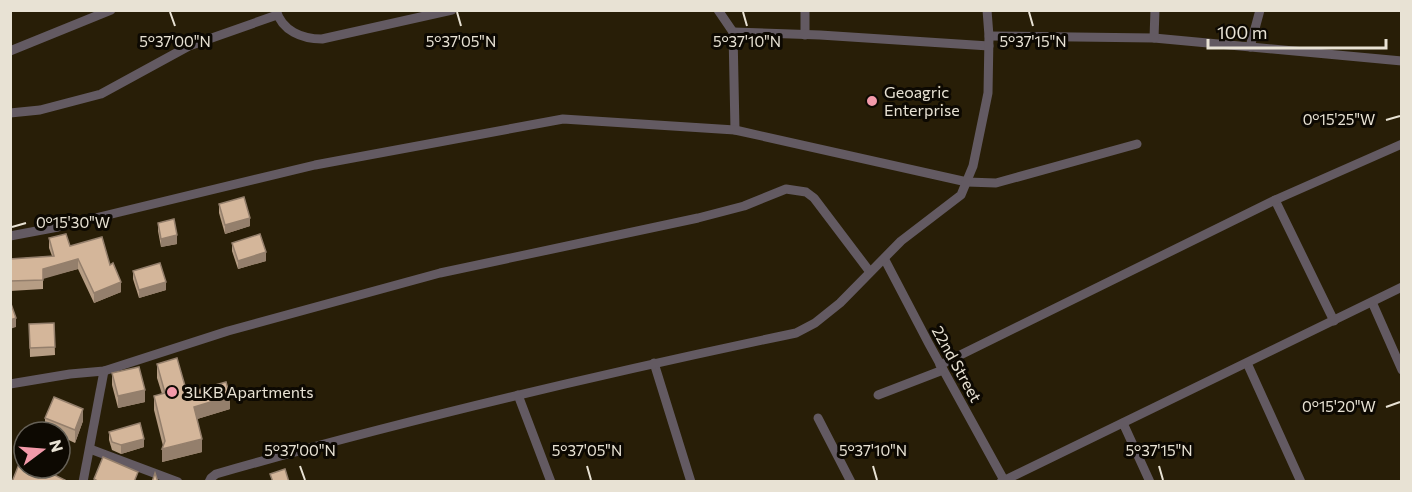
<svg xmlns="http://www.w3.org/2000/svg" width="1412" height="492" font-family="Commissioner,sans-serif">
<rect width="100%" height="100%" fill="#281e07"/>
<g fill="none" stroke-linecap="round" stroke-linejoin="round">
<g stroke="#635a62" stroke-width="9">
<path d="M276,10C282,31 302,39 322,39L452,10"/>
<path d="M718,10L733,32L735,130"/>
<path d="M805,10V35"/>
<path d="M733,32L820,35L989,46"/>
<path d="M989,36L1154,38L1402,61"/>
<path d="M1154,38L1155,10"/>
<path d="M1250,47L1260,10"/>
<path d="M10,51L111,10"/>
<path d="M10,113L40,110L101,94L189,46L277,15"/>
<path d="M1275,200L1334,321"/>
<path d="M10,236L58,227L315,165L563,119L735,130L967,182L996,183L1137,144"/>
<path d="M885,260L929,344L1005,482"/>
<path d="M1372,302L1402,370"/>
<path d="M654,363L691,482"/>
<path d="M1247,363L1301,482"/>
<path d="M940,365L1275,200L1402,144"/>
<path d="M10,384L70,374L104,371L228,331L440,273L698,218L744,206L786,189L806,192L814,198L870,272"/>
<path d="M518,395L551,482"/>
<path d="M878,395L943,370"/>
<path d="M818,418L851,482"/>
<path d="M1123,423L1150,482"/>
<path d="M90,449L178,482"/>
<path d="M83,482L104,371"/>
<path d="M209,482L211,478L216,474C408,419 601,374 796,333L815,323L840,303L901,241L961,195L973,166L988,93L989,36L987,10"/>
<path d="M1001,482L1402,287"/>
</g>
</g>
<g fill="#b69d84">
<path d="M219,204L250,226L225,234L219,213Z"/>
<path d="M158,223L177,244L161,247L158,231Z"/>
<path d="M49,238L70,246L110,265L121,292L94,303L78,269L43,278V289L10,291V259L52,256L49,248Z"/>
<path d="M232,243L266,261L238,269L232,251Z"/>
<path d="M133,271L166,290L139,298L133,279Z"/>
<path d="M54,323L55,355L30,357L29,324Z"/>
<path d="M157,364L187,393L230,409L197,419L202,452L162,462L163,446L154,410V396L162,394L157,378Z"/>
<path d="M112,373L145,402L118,408L112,385Z"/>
<path d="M45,418L83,421L75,443L60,436V432H50L45,430Z"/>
<path d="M109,432L144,447L121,454L112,450L109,440Z"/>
</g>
<g fill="#947f6c">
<path d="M250,218V226L225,234V225Z"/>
<path d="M177,235V244L161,247V239Z"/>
<path d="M266,252V261L238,269V261Z"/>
<path d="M78,259V269L43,279V269Z"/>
<path d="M121,282V292L94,303V293Z"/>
<path d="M166,282V290L139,298V290Z"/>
<path d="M16,318V327L10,329V320Z"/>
<path d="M145,390V402L118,408V396Z"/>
<path d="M230,396V409L194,420V407Z"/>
<path d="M83,409V421L75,443V430Z"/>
<path d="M144,439V447L121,454V445Z"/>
<path d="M202,439V452L162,462V449Z"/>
</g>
<g fill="#d4b69a" stroke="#947f6c" stroke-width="1.5">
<path d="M244,197L250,218L225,225L219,204Z"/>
<path d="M174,219L177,235L161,239L158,223Z"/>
<path d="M66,234L70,246L102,237L110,265L113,263L121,282L94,293L78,259L43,269V280L10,281V259L54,256L49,238Z"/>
<path d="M260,234L266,252L238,261L232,243Z"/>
<path d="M160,263L166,282L139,290L133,271Z"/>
<path d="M10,301L16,318L10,320Z"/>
<path d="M54,323L55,347L30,348L29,324Z"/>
<path d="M177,358L187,393L226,382L230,396L194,407L202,439L162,449L165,441L154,396L165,393L157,364Z"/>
<path d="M139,367L145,390L118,396L112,373Z"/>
<path d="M54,397L83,409L75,430L45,418Z"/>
<path d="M140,423L144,439L121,445L112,442L109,432Z"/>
<path d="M103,457L138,472L134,482H99L94,479Z"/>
<path d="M21,459L24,460V468H40L65,480L64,482H12Z"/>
<path d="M285,469L289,482H273L270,474Z"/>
<path d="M155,473L158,482H152Z"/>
</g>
<path fill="none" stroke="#e8e2d4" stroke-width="2" d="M170,12L175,26M457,12L461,26M743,12L747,26M1029,12L1033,26M1386,120L1400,116M12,227L26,223M1386,407L1400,402M300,466L305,480M587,466L591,480M873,466L877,480M1159,466L1163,480"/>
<g fill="#f39aaa" stroke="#0d0902" stroke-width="2">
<circle cx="872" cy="101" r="6"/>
<circle cx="172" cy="392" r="6"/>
</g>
<g text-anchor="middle" stroke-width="6" stroke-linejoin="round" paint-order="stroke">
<g font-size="16" fill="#e8e2d4" stroke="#0d0902" text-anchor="start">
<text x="884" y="98">Geoagric<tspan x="884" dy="18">Enterprise</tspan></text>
<text x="184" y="398">3LKB Apartments</text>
</g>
<g font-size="16" fill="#e8e2d4" stroke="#0d0902">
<text transform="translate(957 364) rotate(61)" y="6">22nd Street</text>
</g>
</g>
<g font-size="15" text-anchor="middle" fill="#e8e2d4" stroke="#0d0902" stroke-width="6" stroke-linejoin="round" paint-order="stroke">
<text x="175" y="47">5°37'00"N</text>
<text x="461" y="47">5°37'05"N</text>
<text x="747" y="47">5°37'10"N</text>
<text x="1033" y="47">5°37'15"N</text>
<text x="1339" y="125">0°15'25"W</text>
<text x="73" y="228">0°15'30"W</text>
<text x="1339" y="412">0°15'20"W</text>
<text x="300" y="456">5°37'00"N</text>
<text x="587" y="456">5°37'05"N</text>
<text x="873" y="456">5°37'10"N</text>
<text x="1159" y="456">5°37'15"N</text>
</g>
<rect width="1412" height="492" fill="none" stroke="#e8e2d4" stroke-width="24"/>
<g transform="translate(42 450) rotate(74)"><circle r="28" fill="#0d0902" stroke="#656056" stroke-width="1.5"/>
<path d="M0-4.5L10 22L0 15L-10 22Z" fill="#f39aaa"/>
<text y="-9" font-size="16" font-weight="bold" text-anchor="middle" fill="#e8e2d4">N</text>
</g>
<path d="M1208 39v9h178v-9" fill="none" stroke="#e8e2d4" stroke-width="3"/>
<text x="1217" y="39" font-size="18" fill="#e8e2d4" stroke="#0d0902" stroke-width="4.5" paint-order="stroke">100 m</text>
</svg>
